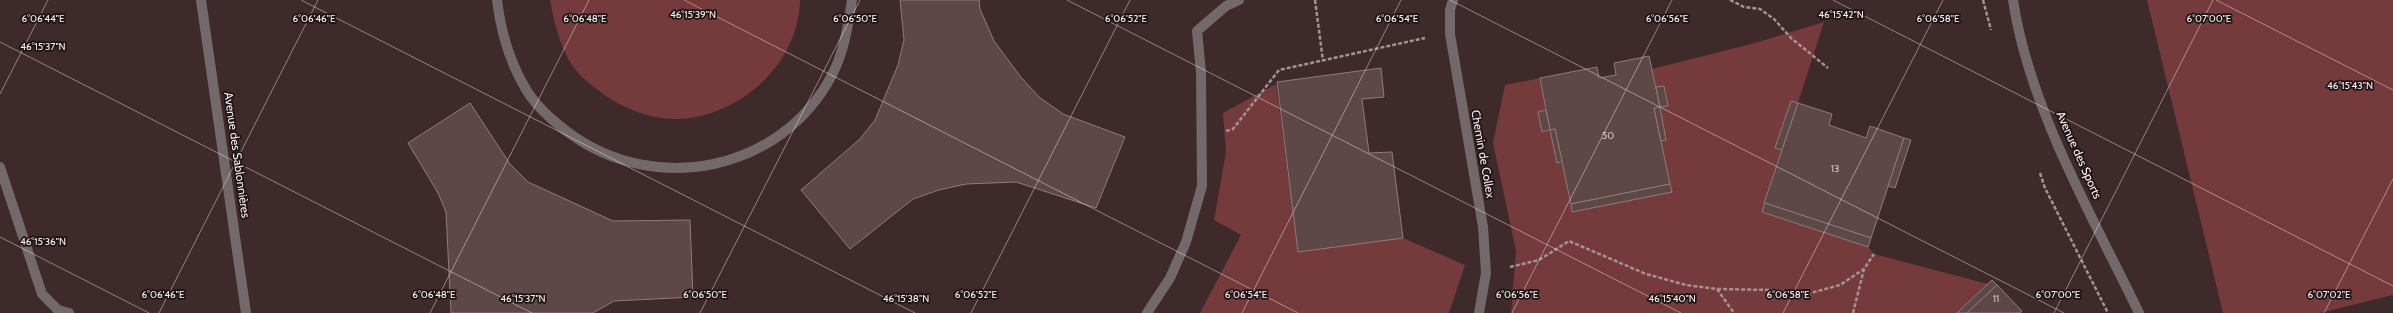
<svg xmlns="http://www.w3.org/2000/svg" width="2393" height="313" font-family="Cabin,sans-serif">
<rect width="100%" height="100%" fill="#3e2a2a"/>
<g fill="#753a3c">
<path d="M550,0H800C799,60 747,110 689,118C655,123 619,108 594,87C589,82 582,78 578,73C561,52 555,26 550,0Z"/>
<path d="M2147,0H2393V295L2320,313H2223Z"/>
<path d="M1824,22L1798,103L1791,101L1775,148L1782,150L1762,212L1868,247L1874,254L1988,284L1957,313H1511L1516,251L1493,143L1505,85L1540,78L1546,110L1538,112L1542,132L1550,130L1557,162L1562,161L1572,212L1671,192L1661,141L1666,140L1660,107L1668,105L1664,86L1656,87L1652,69L1755,43Z"/>
<path d="M1276,84L1298,252L1403,238L1465,265L1449,313H1200L1241,235L1214,220L1226,152L1223,113Z"/>
</g>
<g fill="#5d4747" stroke="#927a7a">
<path d="M900,0H979L980,9L994,41L1020,76L1039,97L1063,114L1125,137L1096,208L1016,182L966,184L939,190L913,199L850,249L801,190L860,139L875,120L898,65L904,40Z"/>
<path d="M1649,56L1660,107L1654,108L1670,184L1571,204L1555,129L1550,130L1540,78L1597,67L1599,78L1616,75L1614,63Z"/>
<path d="M1381,68L1384,97L1362,99L1369,153L1392,152L1403,238L1298,252L1277,82Z"/>
<path d="M1664,86L1668,106L1660,107L1656,87Z"/>
<path d="M1791,101L1798,103L1782,150L1775,148Z"/>
<path d="M470,103L510,164L528,182L613,221L690,220L693,297L614,301L593,313H451L446,212L438,193L408,143Z"/>
<path d="M1798,103L1832,114L1829,125L1866,138L1870,126L1904,138L1871,238L1764,203Z"/>
<path d="M1660,107L1666,140L1661,141L1654,108Z"/>
<path d="M1546,110L1550,130L1542,132L1538,112Z"/>
<path d="M1555,129L1562,161L1557,163L1550,130Z"/>
<path d="M1904,138L1911,140L1895,188L1888,186Z"/>
<path d="M1670,184L1672,192L1572,212L1571,204Z"/>
<path d="M1765,203L1871,238L1868,247L1762,212Z"/>
<path d="M1992,280L1997,285L1967,313H1957Z"/>
<path d="M1997,285L2022,311L2020,313H1967Z"/>
</g>
<g fill="none" stroke-linecap="round" stroke-linejoin="round">
<g stroke="#a49393" stroke-width="2.5" stroke-dasharray="4 2" stroke-linecap="butt">
<path d="M1315,0L1323,61"/>
<path d="M1730,0L1744,7L1760,9L1774,19L1791,38L1828,68"/>
<path d="M1983,0L1991,30"/>
<path d="M1226,131L1233,129L1279,70L1425,38"/>
<path d="M2040,173L2045,188L2108,313"/>
<path d="M1510,267L1539,260L1569,241L1646,274L1686,285L1717,289L1773,290L1807,294L1840,285L1864,269"/>
<path d="M1717,289L1734,313"/>
<path d="M1853,313L1864,269L1874,254"/>
</g>
<g stroke="#736968" stroke-width="10">
<path d="M201,0L246,313"/>
<path d="M497,0C501,33 509,62 527,91C537,107 554,122 569,133C655,196 781,172 832,75C844,52 848,26 852,0"/>
<path d="M1453,0L1450,10V34L1483,227L1486,273L1479,313"/>
<path d="M2013,0C2029,107 2092,216 2139,313"/>
<path d="M0,167L42,294L58,310L69,313"/>
<path d="M1147,313L1170,278L1186,242L1202,186L1201,72L1197,31L1226,6L1239,0"/>
</g>
</g>
<path fill="none" stroke="#fdefef" stroke-width="1" stroke-opacity="0.45" d="M301,0L915,313M684,0L1298,313M1067,0L1681,313M1450,0L2064,313M1833,0L2393,286M2216,0L2393,90M0,42L532,313M0,94L48,0M0,237L149,313M159,313L318,0M430,313L589,0M700,313L860,0M971,313L1130,0M1242,313L1401,0M1512,313L1672,0M1783,313L1943,0M2054,313L2213,0M2324,313L2393,179"/>
<g text-anchor="middle" stroke-width="3.5" stroke-linejoin="round" paint-order="stroke">
<g font-size="10" fill="#d5c5c5">
<text x="1608" y="139">50</text>
<text x="1835" y="172">13</text>
<text x="1996" y="302">11</text>
</g>
<g font-size="12" fill="#fdefef" stroke="#1e1515">
<text transform="translate(1483 154) rotate(80)" y="4">Chemin de Collex</text>
<text transform="translate(237 155) rotate(82)" y="4">Avenue des Sablonnières</text>
<text transform="translate(2079 155) rotate(66)" y="4">Avenue des Sports</text>
</g>
</g>
<g font-size="10" text-anchor="middle" fill="#fdefef" stroke="#1e1515" stroke-width="3.5" stroke-linejoin="round" paint-order="stroke">
<text x="693" y="18">46°15'39"N</text>
<text x="1841" y="18">46°15'42"N</text>
<text x="2209" y="22">6°07'00"E</text>
<text x="43" y="22">6°06'44"E</text>
<text x="314" y="22">6°06'46"E</text>
<text x="585" y="22">6°06'48"E</text>
<text x="855" y="22">6°06'50"E</text>
<text x="1126" y="22">6°06'52"E</text>
<text x="1397" y="22">6°06'54"E</text>
<text x="1667" y="22">6°06'56"E</text>
<text x="1938" y="22">6°06'58"E</text>
<text x="43" y="50">46°15'37"N</text>
<text x="2350" y="89">46°15'43"N</text>
<text x="43" y="245">46°15'36"N</text>
<text x="163" y="298">6°06'46"E</text>
<text x="434" y="298">6°06'48"E</text>
<text x="705" y="298">6°06'50"E</text>
<text x="976" y="298">6°06'52"E</text>
<text x="1246" y="298">6°06'54"E</text>
<text x="1517" y="298">6°06'56"E</text>
<text x="1788" y="298">6°06'58"E</text>
<text x="2058" y="298">6°07'00"E</text>
<text x="2329" y="298">6°07'02"E</text>
<text x="523" y="302">46°15'37"N</text>
<text x="906" y="302">46°15'38"N</text>
<text x="1672" y="302">46°15'40"N</text>
</g>
</svg>
